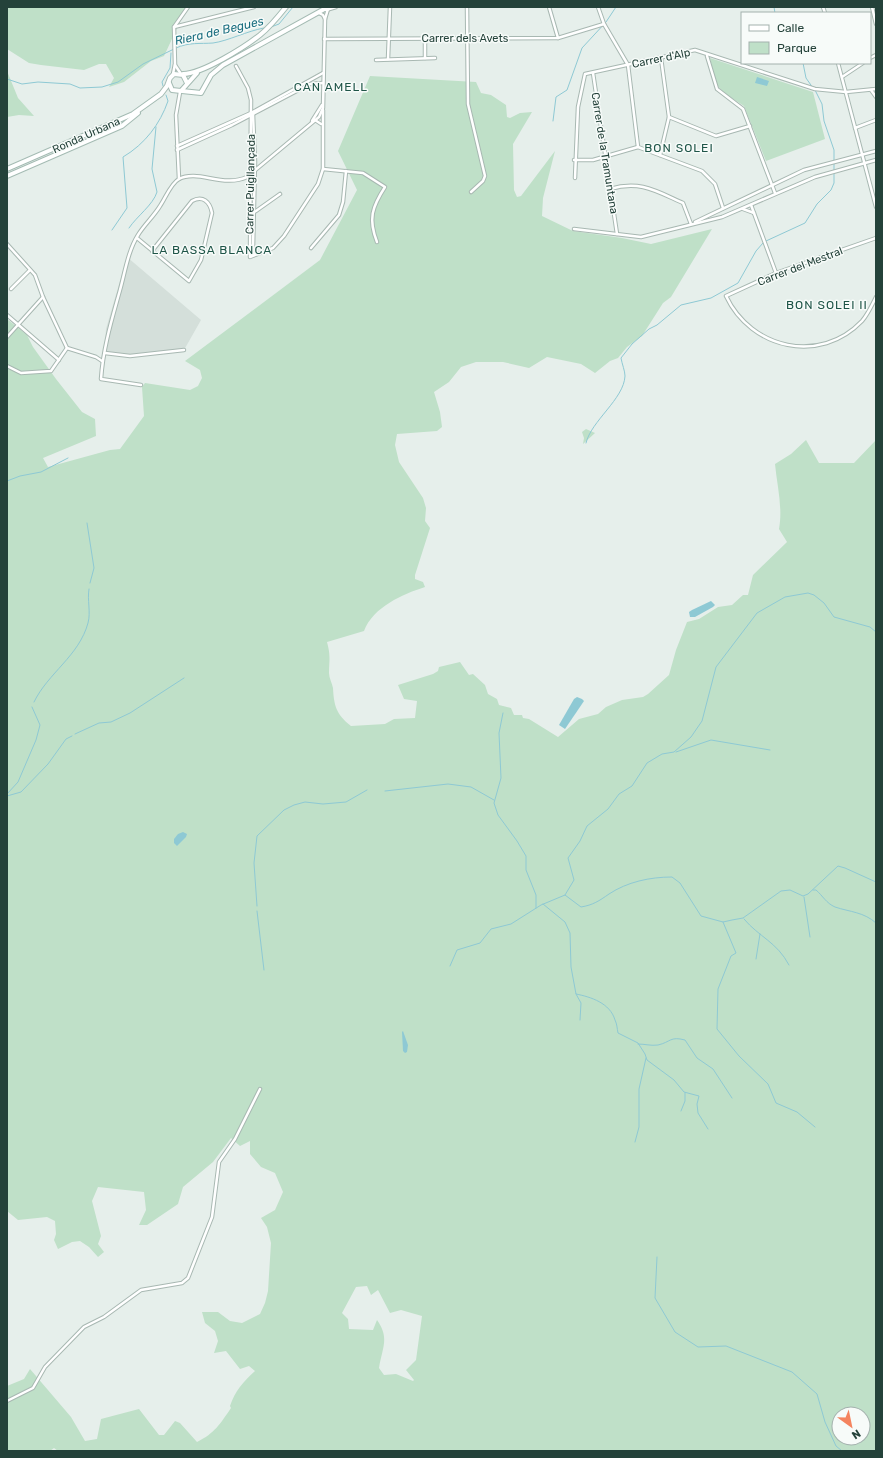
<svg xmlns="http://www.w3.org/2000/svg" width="883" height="1458" font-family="Rubik,sans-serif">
<rect width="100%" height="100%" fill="#e6efeb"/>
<path fill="#d4dfda" d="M127,257L201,320L184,350L130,356L103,352L105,344L106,329Z"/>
<g fill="#bfe0c8" fill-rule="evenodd">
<path d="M7,7H187L164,56L151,61L124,82L109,87L114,78L106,64H99L84,70L41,65L29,63L7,49Z"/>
<path d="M710,58L813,92L825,139L766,161L744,106L724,93L716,84Z"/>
<path d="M7,71L18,98L34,116L19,115L7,117Z"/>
<path d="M370,76L476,82L481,93L491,95L506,105L507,117L510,118L520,113L532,112L513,144L514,190L517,197L521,196L555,151L543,198L542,216L573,231L622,238L651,244L712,229L671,297L663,303L642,336L627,347L618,358L610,361L595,373L581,364L547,357L529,368L503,362H476L461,367L449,382L434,392L440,412L442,427L437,431L397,434L395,445L399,462L423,498L426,508L425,521L430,528L415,575V579L423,582L425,587C403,594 373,607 364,631L327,642C331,657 329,660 329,673C329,678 332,683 333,688C334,706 336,714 351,726L385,724L394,719L415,718L417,701L404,699L398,685L433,674L438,671L439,667L460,662L469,675L473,674L485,685L488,694L497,699L499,705L511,708L514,715H522L523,718L529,719L558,737L579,719L598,714L606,707L622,700L643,697L648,694L669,675L676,650L687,622L699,619L718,607L732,605L743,595H748L753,575L787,542L779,529C783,507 777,486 775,464L791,454L806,440L819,463H854L876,440V1451H58L54,1448L50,1451H7V1386L24,1379L30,1369L71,1417L85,1441L97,1439L101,1419L139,1409L159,1435H164L175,1421L180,1423L197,1442C215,1433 220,1424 231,1408L230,1406C235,1391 243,1382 255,1371L249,1366L240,1369L226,1351L214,1353L218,1341L215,1331L205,1323L202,1312H218L230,1321L242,1323L260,1314L265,1303L268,1291L271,1243L267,1227L261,1218L275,1210L283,1192L275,1173L261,1167L250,1154V1141L240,1146L231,1138L213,1162L183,1187L178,1204L147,1225H139L146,1210L144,1192L98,1187L92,1201L101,1236L98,1244L104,1252L98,1257L89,1247L80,1241L72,1242L58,1249L54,1240L56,1234L55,1221L47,1217L18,1220L7,1211V319L27,335L33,347L56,379L82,412L95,419L96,436L43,458L48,467L110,450L120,449L144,416L142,387L145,383L190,390L198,386L202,378L200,370L185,361L320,260L357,190L338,151ZM367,1286L371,1295L378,1290L390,1313L401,1310L422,1316L416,1360L406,1370L414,1380L413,1381L396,1374L384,1375L379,1368C382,1348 390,1338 377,1320L373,1330L349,1329L348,1319L342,1313L356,1287ZM839,1414H863V1438H839Z"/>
<path d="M586,429L595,433L583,444L584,438L582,432Z"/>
</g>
<g fill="#8ec9d4">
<path d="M757,77L769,81L767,86L755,83Z"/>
<path d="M711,601L715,605L713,607L695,617H690L689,612L692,610Z"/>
<path d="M577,697L582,699L584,701L565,729L559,725L574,699Z"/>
<path d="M183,832L187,834L186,837L177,846L174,843V839L178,834Z"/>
<path d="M403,1031L408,1045L407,1052L405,1053L403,1051L402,1032Z"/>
</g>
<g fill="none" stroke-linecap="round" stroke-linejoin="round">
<g stroke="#8ec9d4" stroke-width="1">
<path d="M774,7L775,13"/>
<path d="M271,27L279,24L293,7"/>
<path d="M176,48C189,42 200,44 213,43C228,41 247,31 264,28"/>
<path d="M803,63L806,78L813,88"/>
<path d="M7,79L22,84L38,82L70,84L80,88L102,87L118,82L143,64L174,49"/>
<path d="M163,86L162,82L170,68L171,53"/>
<path d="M553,121L556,97L567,90L582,48L606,22L616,7"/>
<path d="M129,228C137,216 153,205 157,192L152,169L156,127"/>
<path d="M112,230L127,208L123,157C145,144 160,124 168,101L166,95"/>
<path d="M766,241L805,223L817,204L831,190L834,183V150L824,121L822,104L815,90"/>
<path d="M586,443C591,421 624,399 625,376C625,371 622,364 621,358L632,344L649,329L657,325L681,305L711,298L738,283L756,251L763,243"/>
<path d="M7,481L20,476L41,472L68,458"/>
<path d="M87,523L94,568L90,583"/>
<path d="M34,702C48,673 79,656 88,623C91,612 87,600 89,589"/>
<path d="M503,713L499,733L501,778L494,803L498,815L517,841L526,856V870L536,895V908"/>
<path d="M75,734L99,723L111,722L130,713L184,678"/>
<path d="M676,752L711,740L770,750"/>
<path d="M385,791L448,784L471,787L494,800"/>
<path d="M7,794L18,782L36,740L40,725L32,707"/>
<path d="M7,796L21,792L48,764L66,739L72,736"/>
<path d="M813,890H816C823,896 826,903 835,907C850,912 864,912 876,923"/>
<path d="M565,895L574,880L568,858L580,841L587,826L608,809L619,794L632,786L647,763L662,754L674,752L691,737L702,721L716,667L757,613L785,597L808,593L814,595L824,603L834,617L870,627L876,632"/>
<path d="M804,897L810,937"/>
<path d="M543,904L565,922L570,933L571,967L576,994C591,997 610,1003 615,1020C617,1024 617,1028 618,1033L638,1043L645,1054L647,1060L674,1080L684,1092L699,1096L697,1104L698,1113L708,1129"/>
<path d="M257,906L254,863L257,836L284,810L294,805L305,802L323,804L346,802L367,790"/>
<path d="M257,911L264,970"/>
<path d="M744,919C759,937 777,942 789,965"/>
<path d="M723,922L736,953L731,956L718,989L717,1029L739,1056L768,1084L776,1103L797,1112L815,1127"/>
<path d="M756,959L760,934"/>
<path d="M450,966L457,950L480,943L491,929L511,924L541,905L565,895L581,907C593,905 599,901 609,894C627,882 650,877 672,877L680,883L701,916L723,922L732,920L743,918L781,891L790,890L803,896L808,894L838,866L845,868L876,882"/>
<path d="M576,994L581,1003L580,1020"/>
<path d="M638,1044C645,1044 651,1046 658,1045C671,1042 670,1036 685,1040L697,1058L713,1069L732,1098"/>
<path d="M681,1111L685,1101V1093"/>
<path d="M635,1142L639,1127V1089L646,1058"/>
<path d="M657,1257L655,1298L675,1332L698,1347L726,1346L792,1372L817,1394L825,1422L836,1446L842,1451"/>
</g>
<g stroke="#a8b8b2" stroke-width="4.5">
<g id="street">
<path d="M467,7L468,104L485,176L483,181L471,192"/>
<path d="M549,7L558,38"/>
<path d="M598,7L604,24L628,65L638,147"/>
<path d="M823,7L825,13"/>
<path d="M872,7L876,24"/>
<path d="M326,10L336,7"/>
<path d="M325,19L328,9"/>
<path d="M174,27L254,7"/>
<path d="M425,38V58"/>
<path d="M324,39L558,38L604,24"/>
<path d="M707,56L717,89L743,109L775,193"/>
<path d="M870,58L876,55"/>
<path d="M388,59L390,7"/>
<path d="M376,60L435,58"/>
<path d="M838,63L876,207"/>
<path d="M175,65L181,74"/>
<path d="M236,66L248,88L251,100L250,257L273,248L284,236L318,184L323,169V110"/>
<path d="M593,73L617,234"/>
<path d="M173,74L175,64L174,27L188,7"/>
<path d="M842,77L863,63"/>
<path d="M871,90L876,97"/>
<path d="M253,114L255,162L253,248L254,255"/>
<path d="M669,117L716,136L750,126"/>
<path d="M315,120L321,124"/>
<path d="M312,121L322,105"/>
<path d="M855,128L876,120"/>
<path d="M177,146L251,113L323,73"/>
<path d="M177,150L232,125L310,84L323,83"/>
<path d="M660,155L669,117L661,58"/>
<path d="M574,160H593L638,147L702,171L715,184L723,208"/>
<path d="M323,169L363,173L385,187C372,207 368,219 377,242"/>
<path d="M575,178L578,107L585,74L695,50L815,89L846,92L876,89"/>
<path d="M179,179L176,115L180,92"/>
<path d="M610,189C640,180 656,191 683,203L691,224"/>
<path d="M751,205L776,273"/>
<path d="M743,209L754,213"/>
<path d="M250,214L256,211L280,194"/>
<path d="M695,222L804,170L876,151"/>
<path d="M574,229L641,237L722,217L815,177L876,160"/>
<path d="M137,238L189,281L201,260L212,213C210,202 203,195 192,201L152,251"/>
<path d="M876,238L776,273L726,296C751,349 820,365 862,321C868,314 872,305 876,297"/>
<path d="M7,244L35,275L43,297L67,348L96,357L102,361"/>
<path d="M311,248L339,215L343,202L346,171"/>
<path d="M11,289L30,270"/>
<path d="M7,315L59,360"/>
<path d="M7,337L43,297"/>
<path d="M105,353L130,356L184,350"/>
<path d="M7,366L21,373L51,371L67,348"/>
<path d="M141,385L101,379C103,348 112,319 120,290C125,272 128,251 138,235C144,225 154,216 160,206C165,199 171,183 179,179C198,169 223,188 247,177L319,117L323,108L325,19L323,15L319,13"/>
<path d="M7,1401L33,1388L45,1367L84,1327L104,1317L141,1290L182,1283L188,1278L212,1217L219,1162L235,1139L260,1089"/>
</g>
</g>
<g stroke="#a4bbb3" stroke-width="6">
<g id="secondary">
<path d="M183,74C202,74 245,47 260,35C270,27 278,17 286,7"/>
<path d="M169,83L172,90L181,91L197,73"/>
<path d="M182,91L201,93L211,75L223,65L328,7"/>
<path d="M7,169L133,114L161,94L167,86L170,78L174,74L183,75L187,83"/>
<path d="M7,176L122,126L138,113"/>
</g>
</g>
<use href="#street" stroke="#fff" stroke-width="2.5"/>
<use href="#secondary" stroke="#fff" stroke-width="4"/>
</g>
<g text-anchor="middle" stroke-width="3" stroke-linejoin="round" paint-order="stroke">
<g font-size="11" fill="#24423a" stroke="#f7fbf9">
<text x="465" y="42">Carrer dels Avets</text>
<text transform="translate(661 58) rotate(-12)" y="4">Carrer d'Alp</text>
<text transform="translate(86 135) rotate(-24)" y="4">Ronda Urbana</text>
<text transform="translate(605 153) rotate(81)" y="4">Carrer de la Tramuntana</text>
<text transform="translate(250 184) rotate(-89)" y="4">Carrer Puigllançada</text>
<text transform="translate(800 266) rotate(-21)" y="4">Carrer del Mestral</text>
</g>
<g font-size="12" font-style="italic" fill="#1c6f80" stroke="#f7fbf9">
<text transform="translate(219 31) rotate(-13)" y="4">Riera de Begues</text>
</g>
<g font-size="12" letter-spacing="1" fill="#1f5548" stroke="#f7fbf9">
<text x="331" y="91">CAN AMELL</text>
<text x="679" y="152">BON SOLEI</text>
<text x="212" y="254">LA BASSA BLANCA</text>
<text x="827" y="309">BON SOLEI II</text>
</g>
</g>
<rect width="883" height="1458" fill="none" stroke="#24423a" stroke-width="16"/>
<rect x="741" y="12" width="130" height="52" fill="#f7fbf9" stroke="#a3b1ad"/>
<rect x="749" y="25" width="20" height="6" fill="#ffffff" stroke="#a3b1ad"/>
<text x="777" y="32" font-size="12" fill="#24423a">Calle</text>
<rect x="749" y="42" width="20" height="12" fill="#bfe0c8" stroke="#a3b1ad"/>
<text x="777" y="52" font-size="12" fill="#24423a">Parque</text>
<g transform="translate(851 1426) rotate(147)"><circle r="19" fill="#f7fbf9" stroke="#a3b1ad"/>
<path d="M0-3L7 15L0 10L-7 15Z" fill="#f4845f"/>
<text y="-6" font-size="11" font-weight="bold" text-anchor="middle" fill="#24423a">N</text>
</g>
</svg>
